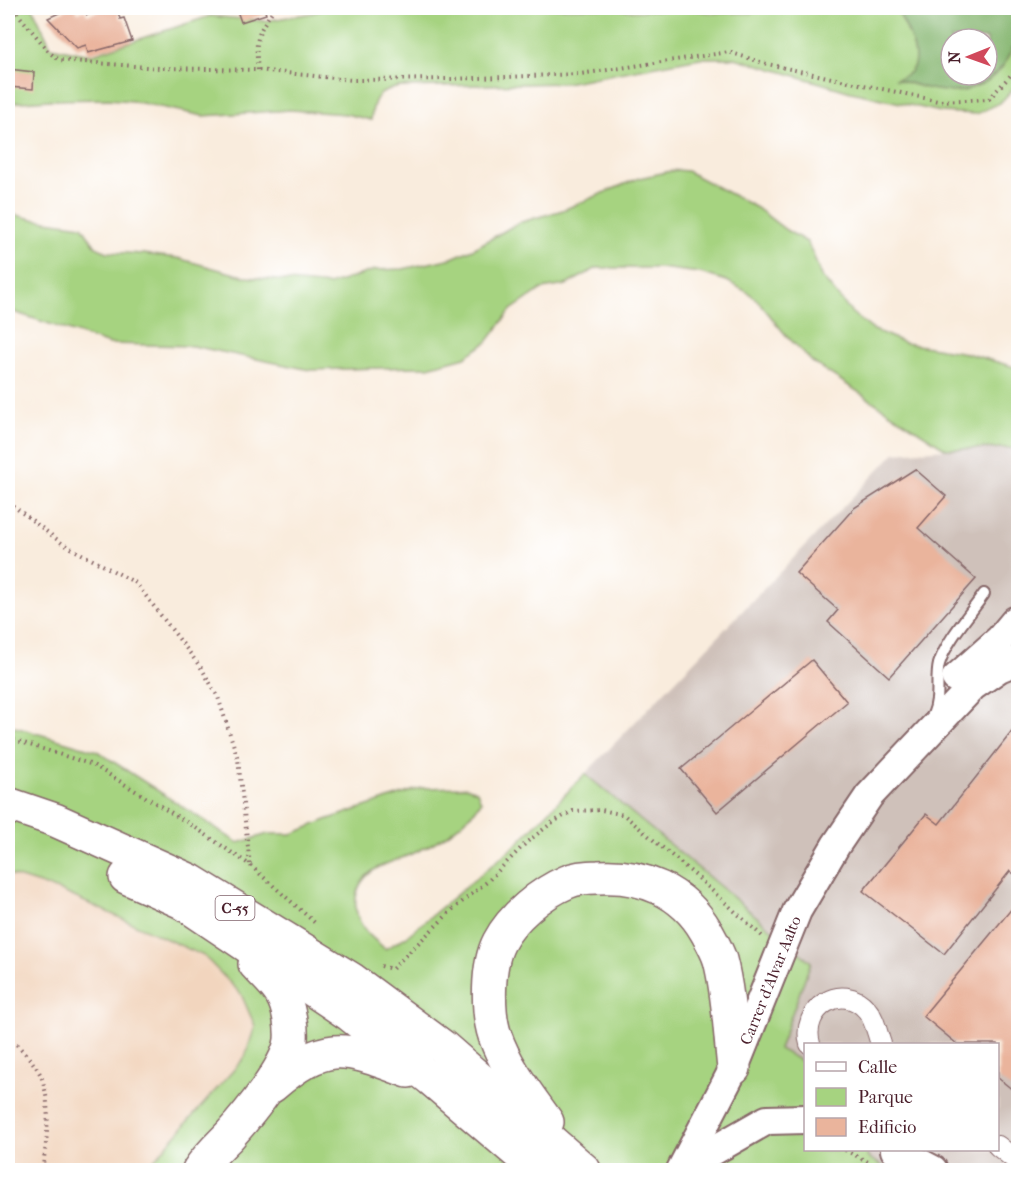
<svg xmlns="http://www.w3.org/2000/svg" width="1026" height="1178" font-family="'IM FELL French Canon',serif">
<rect width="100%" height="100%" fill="#fff"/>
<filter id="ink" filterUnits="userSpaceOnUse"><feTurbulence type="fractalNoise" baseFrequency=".0167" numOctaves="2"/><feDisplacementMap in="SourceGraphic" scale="12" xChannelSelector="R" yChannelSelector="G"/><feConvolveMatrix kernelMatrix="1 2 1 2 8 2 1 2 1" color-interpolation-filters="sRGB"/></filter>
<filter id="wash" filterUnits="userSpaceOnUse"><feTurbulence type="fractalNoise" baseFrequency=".008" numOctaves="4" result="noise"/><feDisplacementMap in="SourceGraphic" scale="24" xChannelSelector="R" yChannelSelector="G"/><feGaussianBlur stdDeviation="1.35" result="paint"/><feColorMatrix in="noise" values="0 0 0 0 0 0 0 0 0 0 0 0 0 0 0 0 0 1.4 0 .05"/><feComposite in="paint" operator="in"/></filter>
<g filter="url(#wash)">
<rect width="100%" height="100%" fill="#f9ecdd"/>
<path fill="#f2d5be" d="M8,874L61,891L204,956L241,994L255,1026L245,1057L145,1170H8Z"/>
<path fill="#cfc1ba" d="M1018,448V1170H890L866,1157L869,1150H998V1044H806L805,1063L779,1049L811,962L585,774L895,453L946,449Z"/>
<g fill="#a6d380" stroke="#787956" stroke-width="1.5">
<path d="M8,8H33L51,47L90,55L210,16L265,21L312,13L329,8H611L634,11L689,9L714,13H751L767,8H896C906,27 933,72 897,79C933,93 976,101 1003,66C1010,58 1012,47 1018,38V84L1000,103L976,114L941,112L851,92L735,58H700L565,83L399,87C377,92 373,98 371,120L346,114L290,110L203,116L132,101L108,99L49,100L8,103V41L13,31L8,14Z"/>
<path d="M676,170L687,171L757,208L786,230L807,242L813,254L821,276L852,313L872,329L905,343L966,353L1018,368V448L946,449L812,362L785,334L758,301L749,293L727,281L700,273L660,268H597L566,285L542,289L511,310L487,342L465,357L428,367H416L310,370L193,346L109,344L8,310V213L32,219L82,226L96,247L107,252L143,254L177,258L246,277L329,285L375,270L403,269L452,258L475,248L518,223L563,210L639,178Z"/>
<path d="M8,725L97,751L238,843L268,834H292L326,820L421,788L466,787L477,791L481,802C466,823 443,839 420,850C406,858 388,861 374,870C353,884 350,910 365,930C370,937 379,943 385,949L406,937L517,844L585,774L811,962L779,1049L805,1063L806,1150H869L867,1157L890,1170H145L245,1057L255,1026L241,994L204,956L61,891L8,874Z"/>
</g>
<path fill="#84b56e" stroke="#676a4c" stroke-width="1.5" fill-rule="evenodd" d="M896,8H1018V38L1003,66L987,81L964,91L952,92L929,89L895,79C933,72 907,29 896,8ZM951,39H987V75H951Z"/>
<g id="blocks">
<g fill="#eab49c">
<path d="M70,8H75L78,13L85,10L87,15L108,8L111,11L117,8L120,19L124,18L132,41L88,53L86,45L77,48L48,18Z"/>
<path d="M236,8H264L266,14L241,22Z"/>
<path d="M8,69L34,72L33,89L8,87Z"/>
<path d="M915,469L946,496L918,528L976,579L889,677L828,622L838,610L796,573L854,508Z"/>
<path d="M812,660L847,702L717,812L681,769Z"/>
<path d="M1018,724V877L1010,871L944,954L863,891L926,814L939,824Z"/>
<path d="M1018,901V1085L1014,1091L998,1078V1044H957L923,1016Z"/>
</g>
</g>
</g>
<g filter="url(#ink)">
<use href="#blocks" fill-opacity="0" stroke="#876769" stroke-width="1.5"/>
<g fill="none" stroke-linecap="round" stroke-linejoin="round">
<g stroke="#876769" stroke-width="14">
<path id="lane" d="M933,715C941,696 935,680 939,664C946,641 970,614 984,594"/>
</g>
<g stroke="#876769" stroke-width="22">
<g id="street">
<path d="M810,1044C800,1009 842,980 867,1010C875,1019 877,1033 881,1044"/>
<path d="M998,1146L1018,1162"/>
</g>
</g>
<g stroke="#876769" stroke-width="32">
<g id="secondary">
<path d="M956,678L1000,639L1015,621"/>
<path d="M895,1150L933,1170"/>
<path d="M683,1168L767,1120L806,1119"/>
<path d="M681,1170L734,1068L797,911L836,845L869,796L973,686L999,668L1018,660"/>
</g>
</g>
<g stroke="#876769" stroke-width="36">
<g id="highway">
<path d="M8,804L55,820L191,881L351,979L443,1047L584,1170"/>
<path d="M126,877L182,902L349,1014L431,1079L538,1170"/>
<path d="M272,1086C328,1038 345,1048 408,1071"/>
<path d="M547,1122C528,1095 506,1068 495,1036C487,1012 487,965 499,942C512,917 541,893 567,882C576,878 588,877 598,877C642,874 683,891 706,931C711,940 717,950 720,960C729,994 730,1033 734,1068"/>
<path d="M199,1170C207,1157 218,1147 229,1136C247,1116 288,1067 291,1040C292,1027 289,1007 282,995C276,984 264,974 255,964"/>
</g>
</g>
<g stroke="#876769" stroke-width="4" stroke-dasharray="1.5 4.5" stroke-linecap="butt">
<path d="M13,8L50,53L59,60L159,68L258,70L352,80L452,79L580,74L729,52L767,64L938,101L989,99L1018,67"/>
<path d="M258,70C255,40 256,35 273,10"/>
<path d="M8,502L63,544L136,583L202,669L218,697L238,759L250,865"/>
<path d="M8,738L93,765L193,826L250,865L315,923"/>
<path d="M381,966L392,969L452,910L488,881L527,842L553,822L573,811L602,810L624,815L696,876L762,936"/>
<path d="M8,1036C19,1047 35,1062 41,1076C52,1104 47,1142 42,1170"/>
<path d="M845,1150L876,1166"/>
</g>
<use href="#lane" stroke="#fff" stroke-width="10"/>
<use href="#street" stroke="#fff" stroke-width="20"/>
<use href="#secondary" stroke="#fff" stroke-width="28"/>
<use href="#highway" stroke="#fff" stroke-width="33"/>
</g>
</g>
<g text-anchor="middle" stroke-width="6" stroke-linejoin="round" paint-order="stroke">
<rect fill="#fff" stroke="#80626b" stroke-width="1.5" x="215.5" y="896" width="39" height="24" rx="4.5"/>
<g font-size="15" font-weight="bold" fill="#4a1f2b">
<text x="235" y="913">C-55</text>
</g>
<g font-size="16" fill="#4a1f2b" stroke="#fff">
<text transform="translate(770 980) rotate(-68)" y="6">Carrer d'Alvar Aalto</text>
</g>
</g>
<rect width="1026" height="1178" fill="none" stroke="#fff" stroke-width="30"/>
<rect x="804" y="1043" width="195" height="108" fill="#ffffff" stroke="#b7a5aa" stroke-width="1.5"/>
<rect x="816" y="1062" width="30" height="9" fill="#ffffff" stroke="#b7a5aa" stroke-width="1.5"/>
<text x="858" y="1073" font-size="18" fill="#4a1f2b">Calle</text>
<rect x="816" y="1088" width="30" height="18" fill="#a6d380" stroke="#b7a5aa" stroke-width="1.5"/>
<text x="858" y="1103" font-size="18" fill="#4a1f2b">Parque</text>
<rect x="816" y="1118" width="30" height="18" fill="#eab49c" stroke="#b7a5aa" stroke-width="1.5"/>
<text x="858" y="1133" font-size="18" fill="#4a1f2b">Edificio</text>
<g transform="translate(969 57) rotate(269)"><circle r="28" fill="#ffffff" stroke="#b7a5aa" stroke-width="1.5"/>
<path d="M0-4.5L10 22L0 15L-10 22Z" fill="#d1495b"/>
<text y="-9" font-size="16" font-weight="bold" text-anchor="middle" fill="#4a1f2b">N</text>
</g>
</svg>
